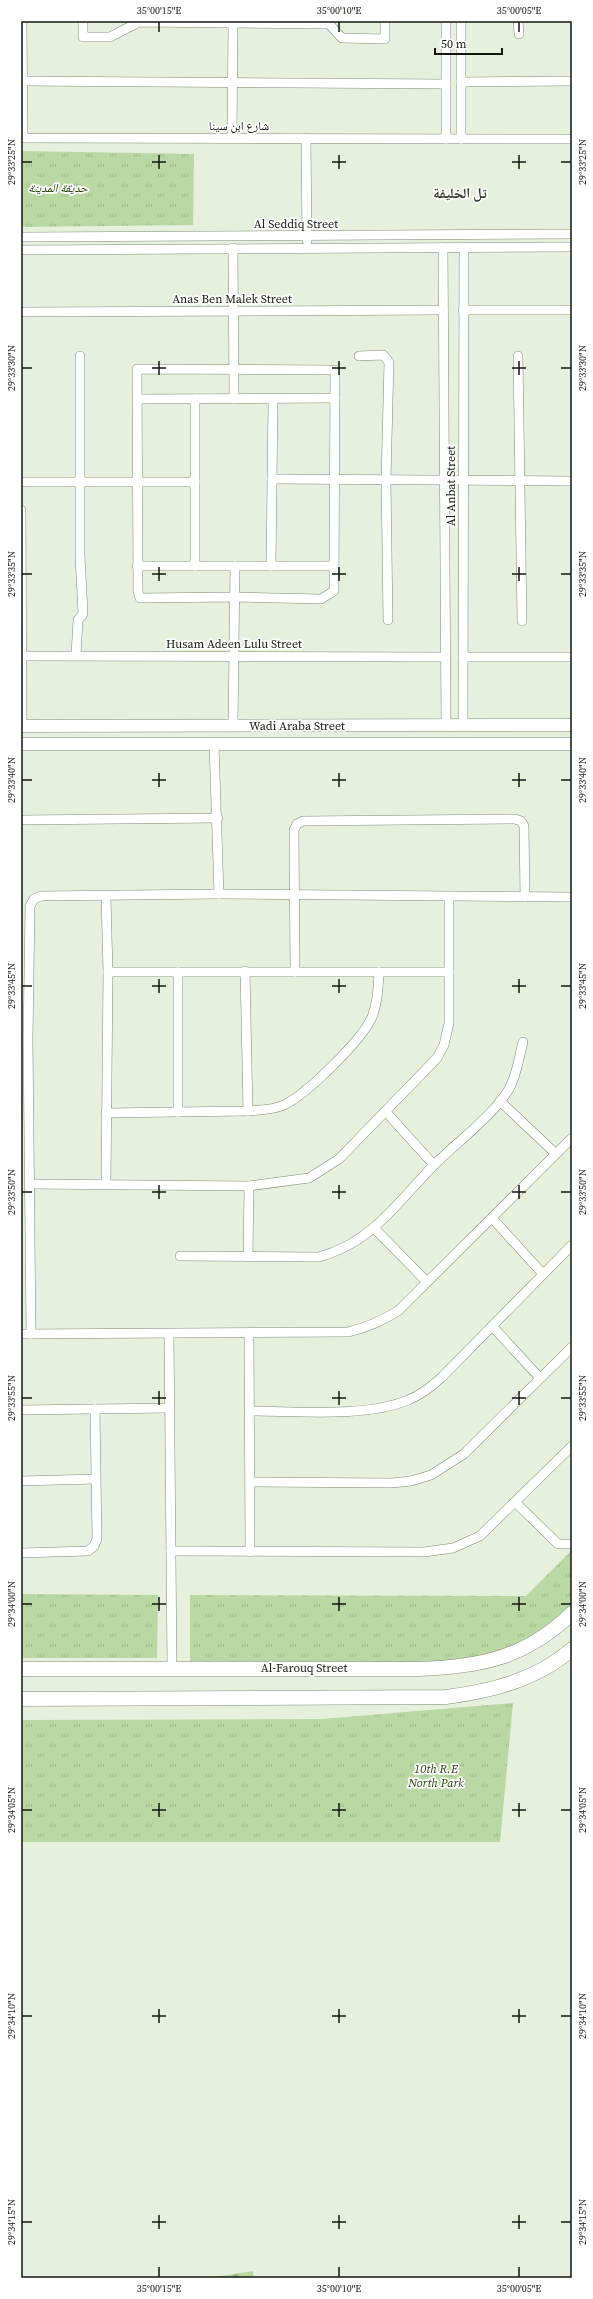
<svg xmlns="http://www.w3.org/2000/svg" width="593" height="2299" font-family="'Source Serif 4','Noto Naskh Arabic',serif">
<defs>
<pattern id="grass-tufts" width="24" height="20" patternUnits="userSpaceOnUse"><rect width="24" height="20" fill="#bad8a3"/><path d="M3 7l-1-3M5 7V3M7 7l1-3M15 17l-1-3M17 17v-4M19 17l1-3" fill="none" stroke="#9fb98b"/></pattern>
<pattern id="forest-firs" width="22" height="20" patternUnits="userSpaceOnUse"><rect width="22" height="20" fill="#bad8a3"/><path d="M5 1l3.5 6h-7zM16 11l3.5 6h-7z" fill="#9fb98b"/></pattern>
</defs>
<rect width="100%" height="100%" fill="#e5f1dc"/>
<g fill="url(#grass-tufts)">
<path d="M21,151L194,154L193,225L21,227Z"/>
<path d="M572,1550V1609L544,1636L486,1658L445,1662L190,1661V1595L526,1596Z"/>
<path d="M21,1594L158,1595L157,1658H21Z"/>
<path d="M513,1703L500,1842H21V1720L322,1719Z"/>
</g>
<path fill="url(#forest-firs)" d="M253,2271L254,2278H207Z"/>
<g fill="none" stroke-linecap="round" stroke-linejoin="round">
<g stroke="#7e8977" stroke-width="10">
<g id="minor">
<path d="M22,21L23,138L572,139"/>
<path d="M83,21V37H110L139,22L329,24"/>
<path d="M329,21V24L342,38L385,39V21"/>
<path d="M446,21V139"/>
<path d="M461,21V139"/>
<path d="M518,21L519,34"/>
<path d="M22,81L446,84"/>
<path d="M461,82L572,81"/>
<path d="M232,138L233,21"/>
<path d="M306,138L307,241"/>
<path d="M21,237L572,234"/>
<path d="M443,247L446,725"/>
<path d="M233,248L234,399"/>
<path d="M21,250L572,247"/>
<path d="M463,310H572"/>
<path d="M21,312L443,310"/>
<path d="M359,356L383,355L389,362L386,480L388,620"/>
<path d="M518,356L522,621"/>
<path d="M137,369L335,370L334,591L321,599L235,597L140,598L138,591Z"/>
<path d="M138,399L335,398"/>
<path d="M272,479L572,481"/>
<path d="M21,482H195"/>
<path d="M21,510L22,726"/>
<path d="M137,566H334"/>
<path d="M195,566V399"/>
<path d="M271,566L273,399"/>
<path d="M76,655L78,620L83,614L80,556V356"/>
<path d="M22,656L445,657"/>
<path d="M463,657H572"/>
<path d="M463,725L464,247"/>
<path d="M233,726L235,566"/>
<path d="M214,744L219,894"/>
<path d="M21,820L218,818"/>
<path d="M106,897L108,972L106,1184"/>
<path d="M245,971L248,1111"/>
<path d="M108,972H449"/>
<path d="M295,972L294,830L297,824L303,821L515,819L521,821L524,826L525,897"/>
<path d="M500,1101L556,1154"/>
<path d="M178,1112V972"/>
<path d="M386,1112L434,1165"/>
<path d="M106,1113L248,1111C260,1110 273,1110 284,1105C307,1094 362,1040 372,1017C378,1002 378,987 379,972"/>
<path d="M31,1184L249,1186L309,1178L339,1159L437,1058L444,1045L449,1023V897"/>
<path d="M492,1218L543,1274"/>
<path d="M374,1228L427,1282"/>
<path d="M180,1256L319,1257C340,1251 357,1242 373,1228C395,1210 414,1185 434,1165C458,1141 492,1117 509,1089C517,1075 519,1057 523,1042"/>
<path d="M248,1257L249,1186"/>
<path d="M492,1326L540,1378"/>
<path d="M21,1334L348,1332C367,1328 381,1321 398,1311L572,1138"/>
<path d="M31,1334L28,1040L30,906L34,899L41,896L219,894L572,897"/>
<path d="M169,1334L172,1668"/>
<path d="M249,1334L250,1552"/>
<path d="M21,1410L169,1408"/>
<path d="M250,1411C297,1411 365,1418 408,1400C421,1395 431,1387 441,1378L572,1245"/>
<path d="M21,1481L95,1479"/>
<path d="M250,1482L392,1483L411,1481L431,1475L464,1454L572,1347"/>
<path d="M515,1502L558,1544H572"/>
<path d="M171,1551L424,1552L453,1548L480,1536L572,1446"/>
<path d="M21,1553L88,1551L94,1546L97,1539L95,1409"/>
</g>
</g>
<g stroke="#7e8977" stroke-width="13">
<g id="secondary">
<path d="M21,726L572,725"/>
<path d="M21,744H572"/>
</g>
</g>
<g stroke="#7e8977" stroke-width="15">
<g id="primary">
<path d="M21,1669H418C480,1667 526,1658 572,1613"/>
<path d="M21,1699L446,1697C491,1691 537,1680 572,1649"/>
</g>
</g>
<use href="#minor" stroke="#fff" stroke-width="9"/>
<use href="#secondary" stroke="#fff" stroke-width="12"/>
<use href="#primary" stroke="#fff" stroke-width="14"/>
</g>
<path fill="none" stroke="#12160f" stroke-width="1.5" d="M159,22V32M339,22V32M519,22V32M159,155V169M339,155V169M519,155V169M22,162H32M152,162H166M332,162H346M512,162H526M561,162H571M159,361V375M339,361V375M519,361V375M22,368H32M152,368H166M332,368H346M512,368H526M561,368H571M159,567V581M339,567V581M519,567V581M22,574H32M152,574H166M332,574H346M512,574H526M561,574H571M159,773V787M339,773V787M519,773V787M22,780H32M152,780H166M332,780H346M512,780H526M561,780H571M159,979V993M339,979V993M519,979V993M22,986H32M152,986H166M332,986H346M512,986H526M561,986H571M159,1185V1199M339,1185V1199M519,1185V1199M22,1192H32M152,1192H166M332,1192H346M512,1192H526M561,1192H571M159,1391V1405M339,1391V1405M519,1391V1405M22,1398H32M152,1398H166M332,1398H346M512,1398H526M561,1398H571M159,1597V1611M339,1597V1611M519,1597V1611M22,1604H32M152,1604H166M332,1604H346M512,1604H526M561,1604H571M159,1803V1817M339,1803V1817M519,1803V1817M22,1810H32M152,1810H166M332,1810H346M512,1810H526M561,1810H571M159,2009V2023M339,2009V2023M519,2009V2023M22,2016H32M152,2016H166M332,2016H346M512,2016H526M561,2016H571M159,2215V2229M339,2215V2229M519,2215V2229M22,2222H32M152,2222H166M332,2222H346M512,2222H526M561,2222H571M159,2267V2277M339,2267V2277M519,2267V2277"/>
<g text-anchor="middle" stroke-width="3.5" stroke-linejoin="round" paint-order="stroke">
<g font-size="12" fill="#12160f" stroke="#fff">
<text x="239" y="130">شارع ابن سينا</text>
<text x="296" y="228">Al Seddiq Street</text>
<text x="232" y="303">Anas Ben Malek Street</text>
<text transform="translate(451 486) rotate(-90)" y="4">Al Anbat Street</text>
<text x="234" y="648">Husam Adeen Lulu Street</text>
<text x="297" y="730">Wadi Araba Street</text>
<text x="304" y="1672">Al-Farouq Street</text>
</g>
<g font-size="12" font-style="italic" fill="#213e01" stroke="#fff">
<text x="58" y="192">حديقة المدينة</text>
<text x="436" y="1773">10th R.E<tspan x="436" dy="14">North Park</tspan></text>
</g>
<g font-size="14" font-weight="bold" fill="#303a2a" stroke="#fff">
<text x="460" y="198">تل الخليفة</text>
</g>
</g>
<rect width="593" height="2299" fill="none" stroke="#ffffff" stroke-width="44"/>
<path d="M435 48v6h67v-6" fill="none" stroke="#12160f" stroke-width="2"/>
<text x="441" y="48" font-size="12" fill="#12160f" stroke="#ffffff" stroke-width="3" paint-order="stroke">50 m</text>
<rect x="22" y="22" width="549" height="2255" fill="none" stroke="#12160f" stroke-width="1.5"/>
<g font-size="10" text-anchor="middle" fill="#12160f">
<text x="159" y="14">35°00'15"E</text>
<text x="339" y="14">35°00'10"E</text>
<text x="519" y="14">35°00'05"E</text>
<text transform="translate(582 162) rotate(-90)" y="4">29°33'25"N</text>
<text transform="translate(11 162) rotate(-90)" y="4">29°33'25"N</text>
<text transform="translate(582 368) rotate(-90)" y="4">29°33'30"N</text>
<text transform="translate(11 368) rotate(-90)" y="4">29°33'30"N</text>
<text transform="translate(582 574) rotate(-90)" y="4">29°33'35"N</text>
<text transform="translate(11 574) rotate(-90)" y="4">29°33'35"N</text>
<text transform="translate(582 780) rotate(-90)" y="4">29°33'40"N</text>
<text transform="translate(11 780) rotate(-90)" y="4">29°33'40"N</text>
<text transform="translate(582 986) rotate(-90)" y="4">29°33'45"N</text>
<text transform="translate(11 986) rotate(-90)" y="4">29°33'45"N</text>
<text transform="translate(582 1192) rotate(-90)" y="4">29°33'50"N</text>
<text transform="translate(11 1192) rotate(-90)" y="4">29°33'50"N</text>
<text transform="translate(11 1398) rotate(-90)" y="4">29°33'55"N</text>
<text transform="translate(582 1398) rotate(-90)" y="4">29°33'55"N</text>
<text transform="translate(582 1604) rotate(-90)" y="4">29°34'00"N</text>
<text transform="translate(11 1604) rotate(-90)" y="4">29°34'00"N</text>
<text transform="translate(582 1810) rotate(-90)" y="4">29°34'05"N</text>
<text transform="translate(11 1810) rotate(-90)" y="4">29°34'05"N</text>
<text transform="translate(582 2016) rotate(-90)" y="4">29°34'10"N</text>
<text transform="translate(11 2016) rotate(-90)" y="4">29°34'10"N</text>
<text transform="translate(11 2222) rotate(-90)" y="4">29°34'15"N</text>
<text transform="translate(582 2222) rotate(-90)" y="4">29°34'15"N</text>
<text x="159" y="2292">35°00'15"E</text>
<text x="339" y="2292">35°00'10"E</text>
<text x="519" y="2292">35°00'05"E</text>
</g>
</svg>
